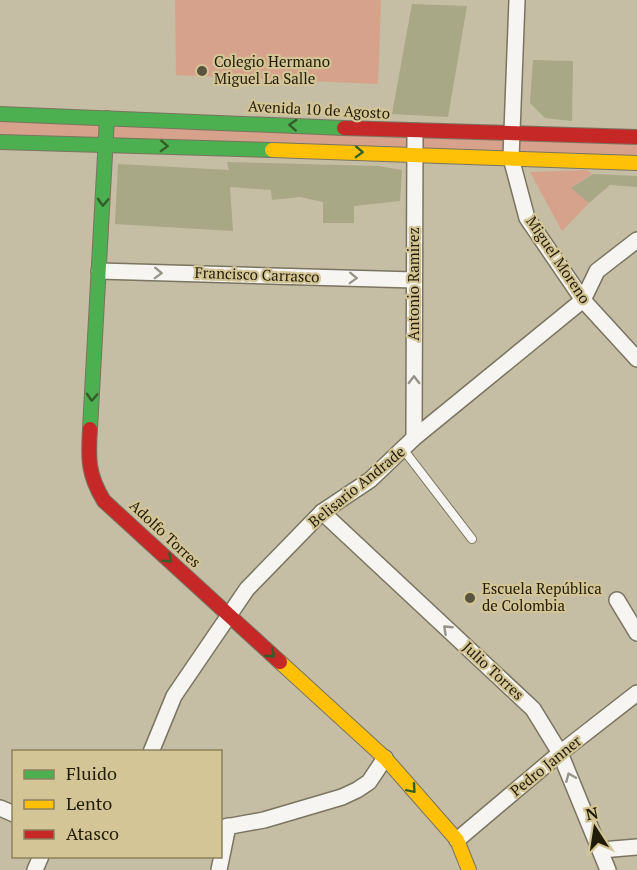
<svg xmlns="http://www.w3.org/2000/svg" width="637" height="870" font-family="'PT Serif',serif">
<rect width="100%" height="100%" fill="#c5bda4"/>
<g fill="#d7a28b">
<path d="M175,0H381L378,84L176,75Z"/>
<path d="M0,114L637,137V163L0,142Z"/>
<path d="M587,170L592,174L572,187L589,203L562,231L530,172Z"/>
</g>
<g fill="#a8a786">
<path d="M412,4L467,6L448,117L392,114Z"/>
<path d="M533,60L573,61L572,121L545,118L530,103Z"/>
<path d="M227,162L378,166L402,170L400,201L354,206V223H323V202L300,197L272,200L271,190L230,187L233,231L115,224L118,164L229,170Z"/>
<path d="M593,174L637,176V187L610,185L589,203L571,188Z"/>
</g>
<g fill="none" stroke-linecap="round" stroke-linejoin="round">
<g stroke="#7a7460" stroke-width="10">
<path id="lane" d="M403,449L472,539"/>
</g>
<g stroke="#7a7460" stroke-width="18">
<g id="street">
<path d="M517,0L511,158L527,218L583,300L637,359"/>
<path d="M99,271L414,280"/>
<path d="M414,438L415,131"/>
<path d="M322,512L533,709L560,753L608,870"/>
<path d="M617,600L637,633"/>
<path d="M151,752L174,696L247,589L322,512L370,480L414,438L583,300L597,271L637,240"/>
<path d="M0,808L14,814"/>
<path d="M220,828L264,820L342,797L357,790L369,782L385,758"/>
<path d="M457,840L560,753L637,693"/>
<path d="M601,850L637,847"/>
<path d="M35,870L41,856"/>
<path d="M219,870L228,826"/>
</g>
</g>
<g stroke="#7a7460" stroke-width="16">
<g id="fast">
<path d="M0,114L344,128"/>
<path d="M0,142L272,150"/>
<path d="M90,429L107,118"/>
</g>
</g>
<g stroke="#7a7460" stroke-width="16">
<g id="slow">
<path d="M272,150L637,163"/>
<path d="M280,662L385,758L457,840L469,870"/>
</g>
</g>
<g stroke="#7a7460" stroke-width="16">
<g id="jam">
<path d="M344,128L637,137"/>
<path d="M90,429C88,459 88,475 104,501L280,662"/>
</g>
</g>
<use href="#lane" stroke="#f6f5f1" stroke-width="8"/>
<use href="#street" stroke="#f6f5f1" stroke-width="15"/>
<use href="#fast" stroke="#4caf50" stroke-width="14"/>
<use href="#slow" stroke="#ffc107" stroke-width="14"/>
<use href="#jam" stroke="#c62828" stroke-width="14"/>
</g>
<defs><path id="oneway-chevron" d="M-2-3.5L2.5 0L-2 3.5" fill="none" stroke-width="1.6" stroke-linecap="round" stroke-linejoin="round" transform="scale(1.5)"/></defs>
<g stroke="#345e29">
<use href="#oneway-chevron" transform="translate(293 125) rotate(-177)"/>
<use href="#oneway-chevron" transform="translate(164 146) rotate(2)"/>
<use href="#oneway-chevron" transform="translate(359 152) rotate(2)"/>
<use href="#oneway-chevron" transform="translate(103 202) rotate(92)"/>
<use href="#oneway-chevron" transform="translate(92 397) rotate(93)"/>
<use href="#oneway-chevron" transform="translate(168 559) rotate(43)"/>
<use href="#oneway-chevron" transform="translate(271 654) rotate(43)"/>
<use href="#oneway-chevron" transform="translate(412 789) rotate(49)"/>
</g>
<g stroke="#969389">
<use href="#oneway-chevron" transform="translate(158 273) rotate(2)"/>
<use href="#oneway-chevron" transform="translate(353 278) rotate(2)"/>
<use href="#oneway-chevron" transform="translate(414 380) rotate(-90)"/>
<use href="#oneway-chevron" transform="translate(447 629) rotate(-137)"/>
<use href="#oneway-chevron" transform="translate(570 777) rotate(-113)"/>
</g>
<g fill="#5a543f" stroke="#d3c596" stroke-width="2">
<circle cx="202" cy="71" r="6"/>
<circle cx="470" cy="598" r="6"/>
</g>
<g text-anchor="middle" stroke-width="4.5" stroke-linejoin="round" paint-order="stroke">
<g font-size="15" fill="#211c09" stroke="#d3c596" text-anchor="start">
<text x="214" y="67">Colegio Hermano<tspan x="214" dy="17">Miguel La Salle</tspan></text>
<text x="482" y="594">Escuela República<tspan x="482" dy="17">de Colombia</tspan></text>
</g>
<g font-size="15" fill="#211c09" stroke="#d3c596">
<text transform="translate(319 110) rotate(3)" y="5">Avenida 10 de Agosto</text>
<text transform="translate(558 260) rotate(56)" y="5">Miguel Moreno</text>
<text transform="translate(257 275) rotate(2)" y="5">Francisco Carrasco</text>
<text transform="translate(414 284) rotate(-90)" y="5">Antonio Ramirez</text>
<text transform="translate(357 487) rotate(-39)" y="5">Belisario Andrade</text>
<text transform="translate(165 534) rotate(43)" y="5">Adolfo Torres</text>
<text transform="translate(493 671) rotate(43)" y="5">Julio Torres</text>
<text transform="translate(546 766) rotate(-39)" y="5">Pedro Janner</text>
</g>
</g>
<rect x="12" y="750" width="210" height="108" fill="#d3c596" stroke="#8c815e" stroke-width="1.5"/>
<rect x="24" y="770" width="30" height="9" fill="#4caf50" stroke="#8c815e" stroke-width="1.5"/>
<text x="66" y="780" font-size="18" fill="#211c09">Fluido</text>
<rect x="24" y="800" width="30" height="9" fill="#ffc107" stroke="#8c815e" stroke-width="1.5"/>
<text x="66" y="810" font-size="18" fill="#211c09">Lento</text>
<rect x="24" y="830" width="30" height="9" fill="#c62828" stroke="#8c815e" stroke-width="1.5"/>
<text x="66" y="840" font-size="18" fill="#211c09">Atasco</text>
<g transform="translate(595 828) rotate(348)" stroke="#d3c596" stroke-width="4.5" paint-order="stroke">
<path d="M0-4.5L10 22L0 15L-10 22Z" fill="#211c09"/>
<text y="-9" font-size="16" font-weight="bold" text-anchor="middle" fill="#211c09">N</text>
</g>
</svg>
